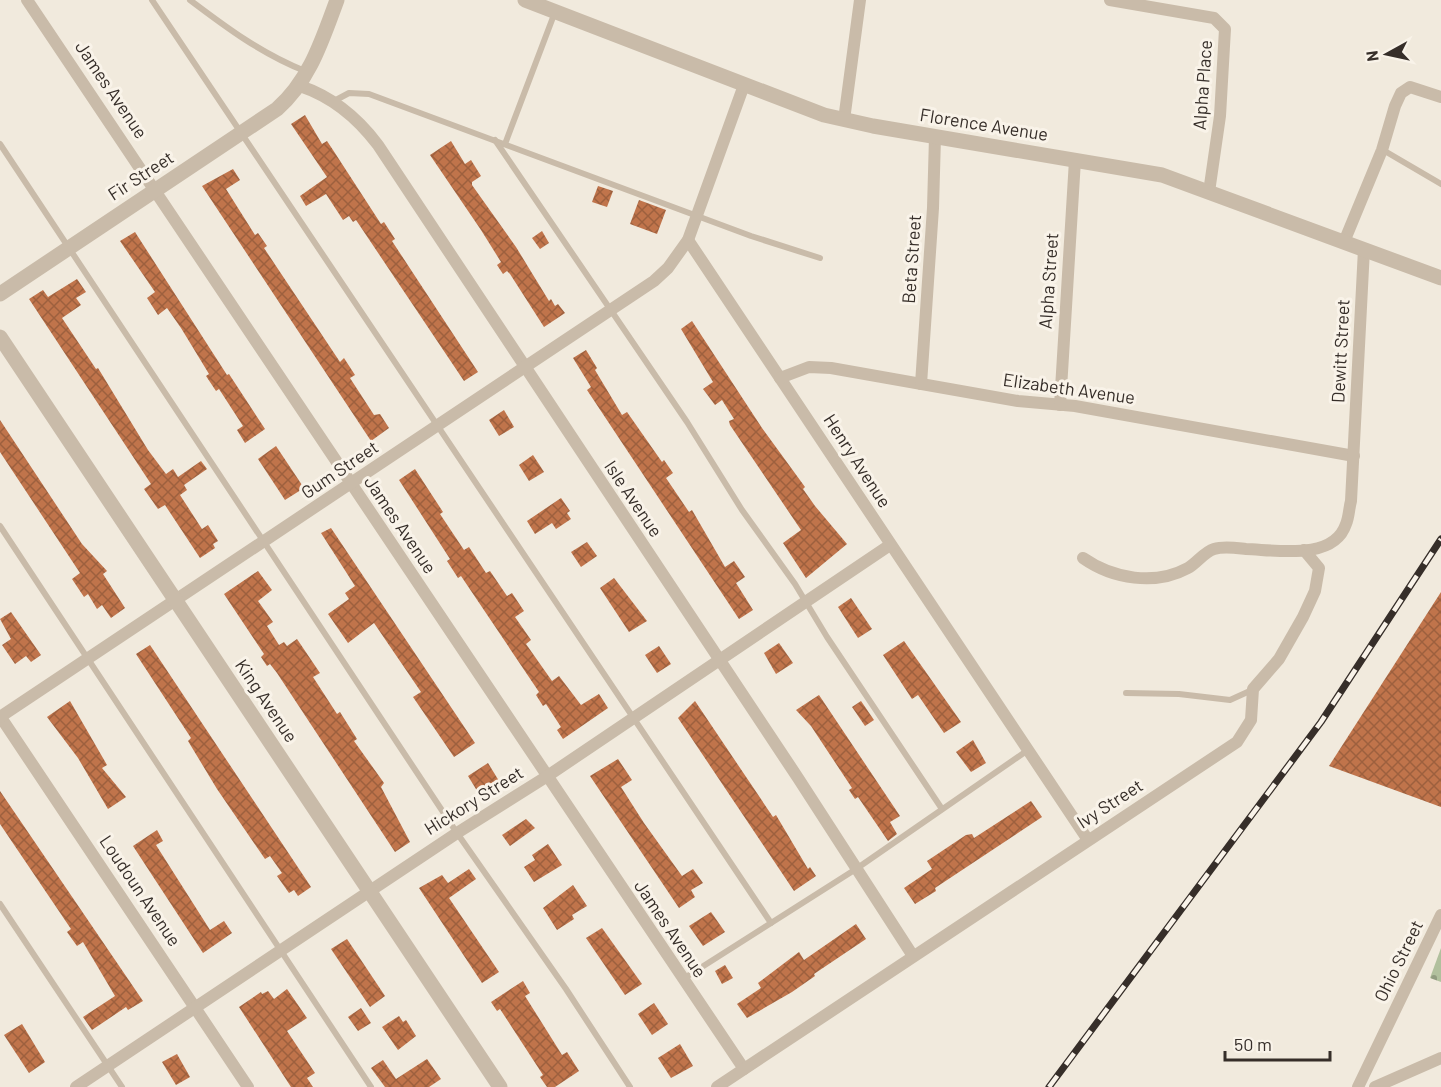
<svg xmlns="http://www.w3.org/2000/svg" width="1441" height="1087" font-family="Barlow,sans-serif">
<defs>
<pattern id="cemetery-stones" width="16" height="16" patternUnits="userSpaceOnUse" patternTransform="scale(1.5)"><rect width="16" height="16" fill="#b1c09d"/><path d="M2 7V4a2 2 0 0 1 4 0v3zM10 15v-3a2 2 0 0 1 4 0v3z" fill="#919c80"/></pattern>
<pattern id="building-cross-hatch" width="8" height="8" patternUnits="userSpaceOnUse" patternTransform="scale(1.5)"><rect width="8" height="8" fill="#c0744b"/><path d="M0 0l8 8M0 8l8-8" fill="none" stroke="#9d603e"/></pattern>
</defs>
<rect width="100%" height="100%" fill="#f1eadd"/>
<path fill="url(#cemetery-stones)" d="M1441,948V982L1430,978Z"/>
<g fill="url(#building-cross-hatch)">
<path d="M305,115L322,144L327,141L333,150L381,224L384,222L395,239L392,241L478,372L464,381L356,220L353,222L349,216L343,220L326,194L306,206L300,196L327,177L291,124Z"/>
<path d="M451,141L465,164L471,160L481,176L472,182V185L516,247L549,301L551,299L555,306L558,304L565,313L544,327L510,274L507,271L503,274L497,265L501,262L481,230L430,155Z"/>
<path d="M233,169L240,180L226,189L255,235L258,233L267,246L264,248L340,362L344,358L355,375L350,378L374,415L380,414L389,428L371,441L202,186Z"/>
<path d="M598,186L613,191L607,207L592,202Z"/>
<path d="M639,200L666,210L657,234L630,224Z"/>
<path d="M542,231L549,243L540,249L532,238Z"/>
<path d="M135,232L227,375L229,374L265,429L245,443L237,430L243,426L219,389L216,391L206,376L209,374L181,328L167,308L158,315L147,298L155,292L120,241Z"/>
<path d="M77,279L86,292L76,298L81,305L62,318L96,369L98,368L148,450L166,474L173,469L178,477L201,461L207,469L184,485L187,490L180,495L202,529L208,525L218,541L213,544L215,548L200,558L165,505L158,509L144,489L151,484L29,299L43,290L48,297Z"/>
<path d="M692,321L762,428L805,487L803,489L815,506L847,544L806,578L783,543L801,530L730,425L729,421L734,419L722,400L715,405L703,389L713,382L681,329Z"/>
<path d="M586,350L597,368L595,370L622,415L627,412L662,462L664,460L673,473L666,478L689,512L692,510L725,567L734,561L745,577L736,583L753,610L739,619L587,390L591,387L573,358Z"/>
<path d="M504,410L514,427L499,436L489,420Z"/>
<path d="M0,420L82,544L107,571L103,574L125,608L111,618L102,605L97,609L88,594L84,597L72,579L80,573L0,452Z"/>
<path d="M276,446L304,488L285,500L258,459Z"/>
<path d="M533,455L544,472L529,481L519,465Z"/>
<path d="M415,469L443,512L440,514L464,550L469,547L486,573L490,571L507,596L512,593L524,611L515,617L531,640L526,644L552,681L559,676L581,705L599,694L608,708L563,739L557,730L561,727L546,704L543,706L536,695L539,692L461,576L458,578L447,561L450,559L399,480Z"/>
<path d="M561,498L570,511L567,513L571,519L556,529L552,523L535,534L527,521Z"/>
<path d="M331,528L475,743L454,757L413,697L421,692L374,623L348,643L328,614L349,599L345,593L355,586L321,533Z"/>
<path d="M587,542L597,556L581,567L571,552Z"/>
<path d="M258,571L272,590L258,601L273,622L267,626L279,645L284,642L287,646L297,639L320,673L313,677L337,714L340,712L357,739L354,741L384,783L381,787L410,842L395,852L277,673L270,664L267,666L261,657L264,654L224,594Z"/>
<path d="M614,578L647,621L629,632L600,588Z"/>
<path d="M1441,592V807L1329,766Z"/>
<path d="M851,598L872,629L858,638L838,607Z"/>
<path d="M11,612L41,655L31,662L26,656L15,664L2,645L11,639L0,619Z"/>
<path d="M904,641L961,722L944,733L918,695L912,699L883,655Z"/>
<path d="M779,643L793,663L776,674L764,653Z"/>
<path d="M150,645L311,887L298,896L294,890L289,893L277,876L282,873L270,856L265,859L217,789L188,741L191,738L136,654Z"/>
<path d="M659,646L671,664L657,673L645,655Z"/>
<path d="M819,695L900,816L890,822L897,834L888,841L858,797L855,799L849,790L852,788L811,726L796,710Z"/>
<path d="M70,701L107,765L102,768L126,797L108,809L78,758L47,717Z"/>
<path d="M695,701L773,817L776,815L808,869L810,867L816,876L794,891L678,718Z"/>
<path d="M861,701L874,720L865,726L852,707Z"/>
<path d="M973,740L986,763L971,772L956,752Z"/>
<path d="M618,759L632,780L621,787L644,823L682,876L693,869L703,883L691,890L695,897L679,908L590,776Z"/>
<path d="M488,763L499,781L479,794L468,776Z"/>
<path d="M0,791L143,1001L128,1010L126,1007L92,1030L83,1017L115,996L83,942L77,946L67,932L71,929L0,824Z"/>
<path d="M1031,801L1042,817L935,888L936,891L915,904L904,888L932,869L927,861L966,835L972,834L974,838Z"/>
<path d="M526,819L535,828L510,846L502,835Z"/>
<path d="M157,830L163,841L156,845L210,930L224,921L232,933L203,953L133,846Z"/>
<path d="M548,844L562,865L534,882L524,867L535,860L532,855Z"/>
<path d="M469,869L476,879L449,898L499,972L482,983L419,888L442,875L448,883Z"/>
<path d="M573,885L587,906L572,915L574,919L557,930L543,908Z"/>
<path d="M711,912L725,932L703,946L689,926Z"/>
<path d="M856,924L866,939L814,974L815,976L792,992L747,1018L737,1004L761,988L758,983L799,952L804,960Z"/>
<path d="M602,928L642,984L625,995L586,938Z"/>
<path d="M347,939L385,996L370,1007L331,949Z"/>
<path d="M725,965L733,978L722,984L715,971Z"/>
<path d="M523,981L530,993L525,996L547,1031L562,1055L567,1052L579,1071L555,1087H547L540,1077L543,1075L500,1009L497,1011L491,1002Z"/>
<path d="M287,989L307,1018L287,1031L315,1073L307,1078L313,1087H291L239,1007L261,992L262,994L268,991L274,999Z"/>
<path d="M654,1003L668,1024L652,1035L638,1014Z"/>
<path d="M361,1008L371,1023L358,1031L348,1017Z"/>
<path d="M399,1016L403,1022L406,1020L416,1036L398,1050L382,1027Z"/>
<path d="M22,1024L45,1062L29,1073L4,1035Z"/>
<path d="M680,1044L693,1066L671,1078L658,1058Z"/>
<path d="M177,1054L190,1077L176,1085L162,1062Z"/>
<path d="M427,1059L441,1079L429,1087H385L371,1068L383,1060L396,1079Z"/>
</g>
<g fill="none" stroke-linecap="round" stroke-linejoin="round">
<g stroke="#c9bba9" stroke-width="6">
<path d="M152,0L771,923"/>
<path d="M190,0C227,28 262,54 305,71"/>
<path d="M334,101L349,93L369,94L751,236L820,258"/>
<path d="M495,140L687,422L742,510L795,584L827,637L942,809"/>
<path d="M0,144L457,833L566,989L630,1087"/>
<path d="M505,144L555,12"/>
<path d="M1383,150L1441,184"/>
<path d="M0,526L371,1087"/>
<path d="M1126,693L1179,694L1230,700L1252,690"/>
<path d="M0,904L122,1087"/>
<path d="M683,979L856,869L1028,750"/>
</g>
<g stroke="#c9bba9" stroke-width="12">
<path d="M27,0L744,1069"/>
<path d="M1110,0L1214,18L1225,29L1220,116L1209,192"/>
<path d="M300,86C333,97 357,117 378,145L798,778L913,956"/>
<path d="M844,120L860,0"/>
<path d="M688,240L1088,840"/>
<path d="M1344,242L1382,150L1395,106L1401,93L1410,87L1441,97"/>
<path d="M780,378L809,367L831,368L1018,401L1075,406L1354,456"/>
<path d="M921,384L933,208L935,137"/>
<path d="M1060,405L1075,160"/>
<path d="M1083,558C1113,579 1155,586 1188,568C1197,563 1204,552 1214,549C1224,546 1236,548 1246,549C1276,550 1334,561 1346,524C1349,517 1349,508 1351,501L1364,249"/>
<path d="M0,716L248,1087"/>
<path d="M0,717L654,281L668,268L688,240L744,85"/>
<path d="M76,1087L457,833L546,777L890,545"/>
<path d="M717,1087L1237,742L1251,720L1253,689L1279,659L1303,617L1315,591L1319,568L1304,550"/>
<path d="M1358,1087L1441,915"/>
<path d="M1375,1087L1441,1058"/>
</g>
<g stroke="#c9bba9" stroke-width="15">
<path d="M525,0L824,115L873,126L1162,175L1441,278"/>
<path d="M0,294L277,109C310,80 322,40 337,0"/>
<path d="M0,337L500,1087"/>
</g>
<g stroke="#362e29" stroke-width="7">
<path id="rail" d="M1049,1087L1321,722L1441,539"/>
</g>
<use href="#rail" stroke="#f9f3e9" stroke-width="4.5" stroke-dasharray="14" stroke-linecap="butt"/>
</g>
<g text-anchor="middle" stroke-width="6" stroke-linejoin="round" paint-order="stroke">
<g font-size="18" fill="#362e29" stroke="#f9f3e9">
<text transform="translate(1203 85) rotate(-86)" y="6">Alpha Place</text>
<text transform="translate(111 90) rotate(56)" y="6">James Avenue</text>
<text transform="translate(984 125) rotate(9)" y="6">Florence Avenue</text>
<text transform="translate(141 176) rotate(-33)" y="6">Fir Street</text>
<text transform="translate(912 259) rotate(-86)" y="6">Beta Street</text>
<text transform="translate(1049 281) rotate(-86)" y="6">Alpha Street</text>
<text transform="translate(1341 351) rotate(-87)" y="6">Dewitt Street</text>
<text transform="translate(1069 389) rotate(8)" y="6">Elizabeth Avenue</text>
<text transform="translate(857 461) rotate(57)" y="6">Henry Avenue</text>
<text transform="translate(340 470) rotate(-34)" y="6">Gum Street</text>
<text transform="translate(633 499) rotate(56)" y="6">Isle Avenue</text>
<text transform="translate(400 525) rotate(56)" y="6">James Avenue</text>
<text transform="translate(266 701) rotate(56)" y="6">King Avenue</text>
<text transform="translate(474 801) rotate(-32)" y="6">Hickory Street</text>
<text transform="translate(1110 804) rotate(-33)" y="6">Ivy Street</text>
<text transform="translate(140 891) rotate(56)" y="6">Loudoun Avenue</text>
<text transform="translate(670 929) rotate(56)" y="6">James Avenue</text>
<text transform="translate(1399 961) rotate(-64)" y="6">Ohio Street</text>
</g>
</g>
<g transform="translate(1387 54) rotate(262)" stroke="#f9f3e9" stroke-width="4.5" paint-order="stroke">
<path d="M0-4.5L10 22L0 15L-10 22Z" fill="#362e29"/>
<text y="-9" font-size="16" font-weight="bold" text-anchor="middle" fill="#362e29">N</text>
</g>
<path d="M1225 1051v9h105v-9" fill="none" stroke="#362e29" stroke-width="3"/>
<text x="1234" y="1051" font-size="18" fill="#362e29" stroke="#f9f3e9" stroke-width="4.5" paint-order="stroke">50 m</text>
</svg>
